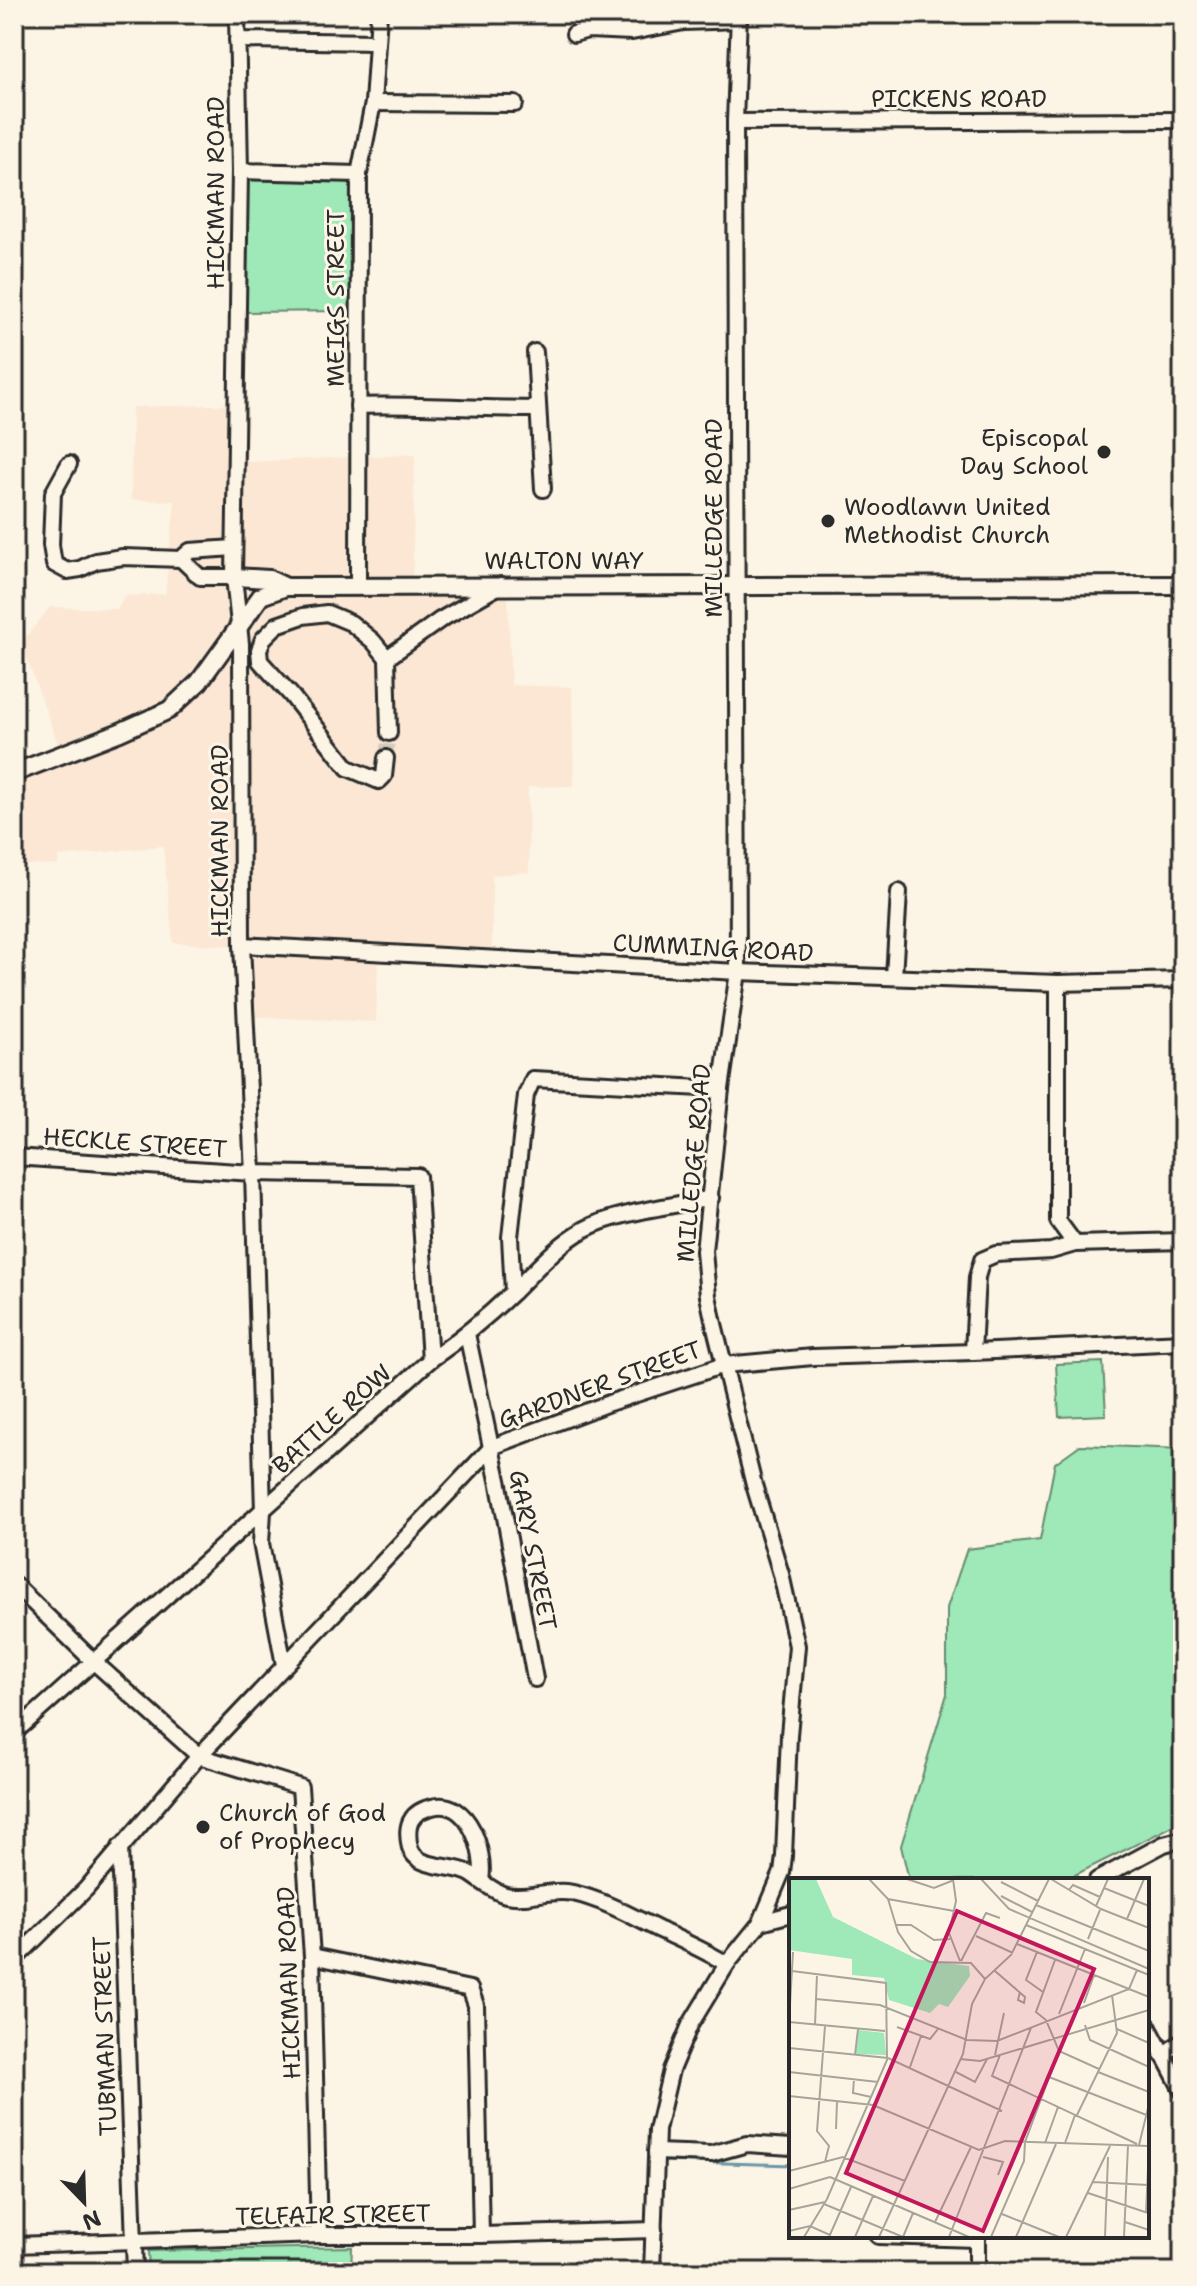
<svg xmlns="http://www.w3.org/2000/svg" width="1197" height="2286" font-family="'Shantell Sans',sans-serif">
<rect width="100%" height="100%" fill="#fcf5e5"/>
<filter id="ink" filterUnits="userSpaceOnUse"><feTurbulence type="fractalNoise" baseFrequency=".0125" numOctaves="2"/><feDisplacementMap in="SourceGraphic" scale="16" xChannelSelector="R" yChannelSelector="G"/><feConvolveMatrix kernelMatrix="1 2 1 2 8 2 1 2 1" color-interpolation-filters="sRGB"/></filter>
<g filter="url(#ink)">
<path fill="#fbe7d4" d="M248,404L247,462L415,454L412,598L508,596L511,685L572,687L574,786L528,787L529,872L492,875V968L378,963L376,1022L239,1016L233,946L173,943L163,846L59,857L58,865H14V760L58,744L21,643L50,607L117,609L124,596L165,594L175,501L131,500L132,407Z"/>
<g fill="#9fe8b7" stroke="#658a71" stroke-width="2">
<path d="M247,180L351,182L350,311L244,312Z"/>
<path d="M1103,1362L1106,1415L1059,1417L1056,1364Z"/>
<path d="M1080,1445L1183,1449V1821L1065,1880H909L901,1846L947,1694V1608L967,1549L1040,1540L1055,1463Z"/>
<path d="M352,2247L351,2272H149L148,2251Z"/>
</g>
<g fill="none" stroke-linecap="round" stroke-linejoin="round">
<path stroke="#6b96a6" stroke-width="3" d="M660,2161L791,2165"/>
<path stroke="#d2cdc0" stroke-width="14" stroke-dasharray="14 7" stroke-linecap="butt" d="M386,758L389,733"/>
<g stroke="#2b2b2b" stroke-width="20">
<g id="minor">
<path d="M237,14L240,171L234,577L241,644L242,945L253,1173L263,1511L261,1543L284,1665"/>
<path d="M574,34L588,30L632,32L684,22L739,20"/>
<path d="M237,40L377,42"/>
<path d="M373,103L515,104"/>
<path d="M735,122L1183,120"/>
<path d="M240,171L359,174"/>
<path d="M535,352L543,489"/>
<path d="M358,406C418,404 478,409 538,409"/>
<path d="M69,464L53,493L51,545L54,564L67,571L80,569L96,561L123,557L181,559L190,551L234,548"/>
<path d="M181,559L200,577H234"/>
<path d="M358,585L359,174L373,103L379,14"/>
<path d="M389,733L387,658L440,620L501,585"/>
<path d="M386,758L384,776L379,781L348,768L291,695L260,661L259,650L263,639L277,625L303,616L327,613L351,623L373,641L387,658"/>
<path d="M242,945L738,972L1058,983L1183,980"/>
<path d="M894,977L899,892"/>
<path d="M1058,983V1221L1075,1244"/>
<path d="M14,1157L253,1173L418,1176L430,1360"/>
<path d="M513,1292L510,1237L526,1095L533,1079L721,1089"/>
<path d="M467,1334L499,1485L535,1679"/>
<path d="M973,1352L977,1277L982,1260L996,1254L1051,1251L1075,1244L1183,1241"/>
<path d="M14,1584L93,1661L199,1756L300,1787L312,1956L319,2235"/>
<path d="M14,1733L430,1360C459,1340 486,1318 511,1294C536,1270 555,1246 585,1229C616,1212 675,1206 711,1198"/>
<path d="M120,1847L135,2272"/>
<path d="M481,1880C486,1853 469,1797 432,1807C424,1809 416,1812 412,1819C407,1826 408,1835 409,1843C413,1871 449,1863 469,1873C481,1880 493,1892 506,1895C528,1900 550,1888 573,1893C604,1900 633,1917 662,1931C685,1942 706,1951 727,1964"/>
<path d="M1097,1880L1164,1844L1183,1839"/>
<path d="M761,1922L791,1914"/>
<path d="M312,1956L470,1989L476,2005L481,2235"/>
<path d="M14,1960L86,1889L199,1756L492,1447L609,1403L724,1365L813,1357L973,1352L1183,1342"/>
<path d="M1147,2024L1183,2092"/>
<path d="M1162,2055L1183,2041"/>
<path d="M656,2152L711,2154L747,2144L791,2147"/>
<path d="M878,2236L977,2239"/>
<path d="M14,2245L319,2235H481L654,2230"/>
<path d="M652,2272L657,2130L671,2070L690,2025L727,1964L761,1922L782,1872L784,1856L789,1735L797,1646L781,1574L754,1485L714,1324L708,1296L704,1251L721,1089L738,972L735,122L739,14"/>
<path d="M977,2272V2236"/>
</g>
</g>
<g stroke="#2b2b2b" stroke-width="22">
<g id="major">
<path d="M234,577L269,579L286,587"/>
<path d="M14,773L120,732L169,710L199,682L261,596L286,587L1183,585"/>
</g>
</g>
<use href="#minor" stroke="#fcf5e5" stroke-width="14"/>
<use href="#major" stroke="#fcf5e5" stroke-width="16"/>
</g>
</g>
<g fill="#2b2b2b" stroke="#fcf5e5" stroke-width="3">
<circle cx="1104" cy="452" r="8"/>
<circle cx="828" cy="521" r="8"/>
<circle cx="203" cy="1827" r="8"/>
</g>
<g text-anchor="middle" stroke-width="6" stroke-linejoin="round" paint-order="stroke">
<g font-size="24" fill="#2b2b2b" stroke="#fcf5e5">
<text x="959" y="107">PICKENS ROAD</text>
<text transform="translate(216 193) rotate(-90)" y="8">HICKMAN ROAD</text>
<text transform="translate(336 298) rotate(-90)" y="8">MEIGS STREET</text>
<text transform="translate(714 518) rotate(-90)" y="8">MILLEDGE ROAD</text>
<text x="564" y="569">WALTON WAY</text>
<text transform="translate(220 841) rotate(-90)" y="8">HICKMAN ROAD</text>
<text transform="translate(713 948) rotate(3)" y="8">CUMMING ROAD</text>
<text transform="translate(135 1143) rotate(4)" y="8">HECKLE STREET</text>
<text transform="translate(694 1163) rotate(-85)" y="8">MILLEDGE ROAD</text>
<text transform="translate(600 1385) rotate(-20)" y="8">GARDNER STREET</text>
<text transform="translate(332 1419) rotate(-42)" y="8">BATTLE ROW</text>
<text transform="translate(533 1550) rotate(79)" y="8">GARY STREET</text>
<text transform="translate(289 1983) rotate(-92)" y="8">HICKMAN ROAD</text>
<text transform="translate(105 2036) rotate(-92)" y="8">TUBMAN STREET</text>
<text transform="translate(333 2215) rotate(-1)" y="8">TELFAIR STREET</text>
</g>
<g font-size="24" fill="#2b2b2b" stroke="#fcf5e5" text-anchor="start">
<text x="1088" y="446" text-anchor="end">Episcopal<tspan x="1088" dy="28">Day School</tspan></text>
<text x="844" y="515">Woodlawn United<tspan x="844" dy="28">Methodist Church</tspan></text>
<text x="219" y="1821">Church of God<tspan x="219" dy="28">of Prophecy</tspan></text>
</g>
</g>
<g transform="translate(789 1878)">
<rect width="360" height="360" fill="#fcf5e5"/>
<path d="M0,1H27L44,39L128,81L180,88L181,98L159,129L150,126L141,135L100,122L95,100L63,97V81L0,72ZM69,152L95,155L97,177L66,176Z" fill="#9fe8b7"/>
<path fill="none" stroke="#a8a49b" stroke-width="2" d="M80,1L99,21L109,54L122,73L141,84L182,85L196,101M118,1L145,10L165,2M164,1L167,23L160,55L171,83M192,1L220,31L360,91M262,1L312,31L360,50M212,4L249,23M315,10L360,28M280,12L284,7L311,19M212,18L243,34M99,21L165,33M247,27L360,73M307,28L319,1M338,41L355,1M107,47H122L145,62L161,61M237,47L360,97M187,58L224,75M299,61L311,32M228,66L360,119M248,74L237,102L254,114M266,82L247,134L257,142L270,173L310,191M172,83L197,35L211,40M3,93L97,105L98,182L38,321L15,359M206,93L236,119L235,125L229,122L231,114M27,121L91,127L178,162L208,163L340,111L348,92M295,125L305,97M270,136L296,71M0,144L96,153M0,144L4,74M26,147L28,96M296,147L301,162L360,189M108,149L141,161L149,151M328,151L360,165M0,170L99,180L213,233M66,177L69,151M206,177L215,135M211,177L203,198L348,266M171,181L191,183L360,132M121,189L132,158M165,193L186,204L198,181M0,194L89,204M309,194L360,214M260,199L360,238M65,201L64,215L82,219M0,218L84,227L190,272L216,263L360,268M288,237L328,155L323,117M47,251L48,224M256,265L269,229M276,265L286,237M350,267L360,226M194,279L214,284L209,297M36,284L40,268L28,253L36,148M0,293L54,279L116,303M41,299L180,359M304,304L359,307M0,311L41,299M299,315L359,335M35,326L114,359M0,332L36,324M357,335L360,268M213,336L270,359M146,344L182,269M336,344L360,352M0,353L21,348L41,357M40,359L62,309M66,359L84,318M90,359L174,176L183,126L196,101L222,77L260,1M114,359L124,335M160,359L242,150M202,359L235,283L236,264L270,173M227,359L267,266M277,359L321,268M316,359L319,279M335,359L339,267"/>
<path fill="#c2185b" fill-opacity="0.15" stroke="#c2185b" stroke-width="4" d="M168,33L305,91L194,353L57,295Z"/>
<rect width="360" height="360" fill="none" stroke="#2b2b2b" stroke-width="4"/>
</g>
<rect width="1197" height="2286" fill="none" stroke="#fcf5e5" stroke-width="48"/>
<rect x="24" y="24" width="1149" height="2238" fill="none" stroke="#2b2b2b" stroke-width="3" filter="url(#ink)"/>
<g transform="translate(84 2202) rotate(157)" stroke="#fcf5e5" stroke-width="6" paint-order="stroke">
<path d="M0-6L14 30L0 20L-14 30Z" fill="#2b2b2b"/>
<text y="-12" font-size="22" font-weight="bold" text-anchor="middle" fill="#2b2b2b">N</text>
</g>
</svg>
